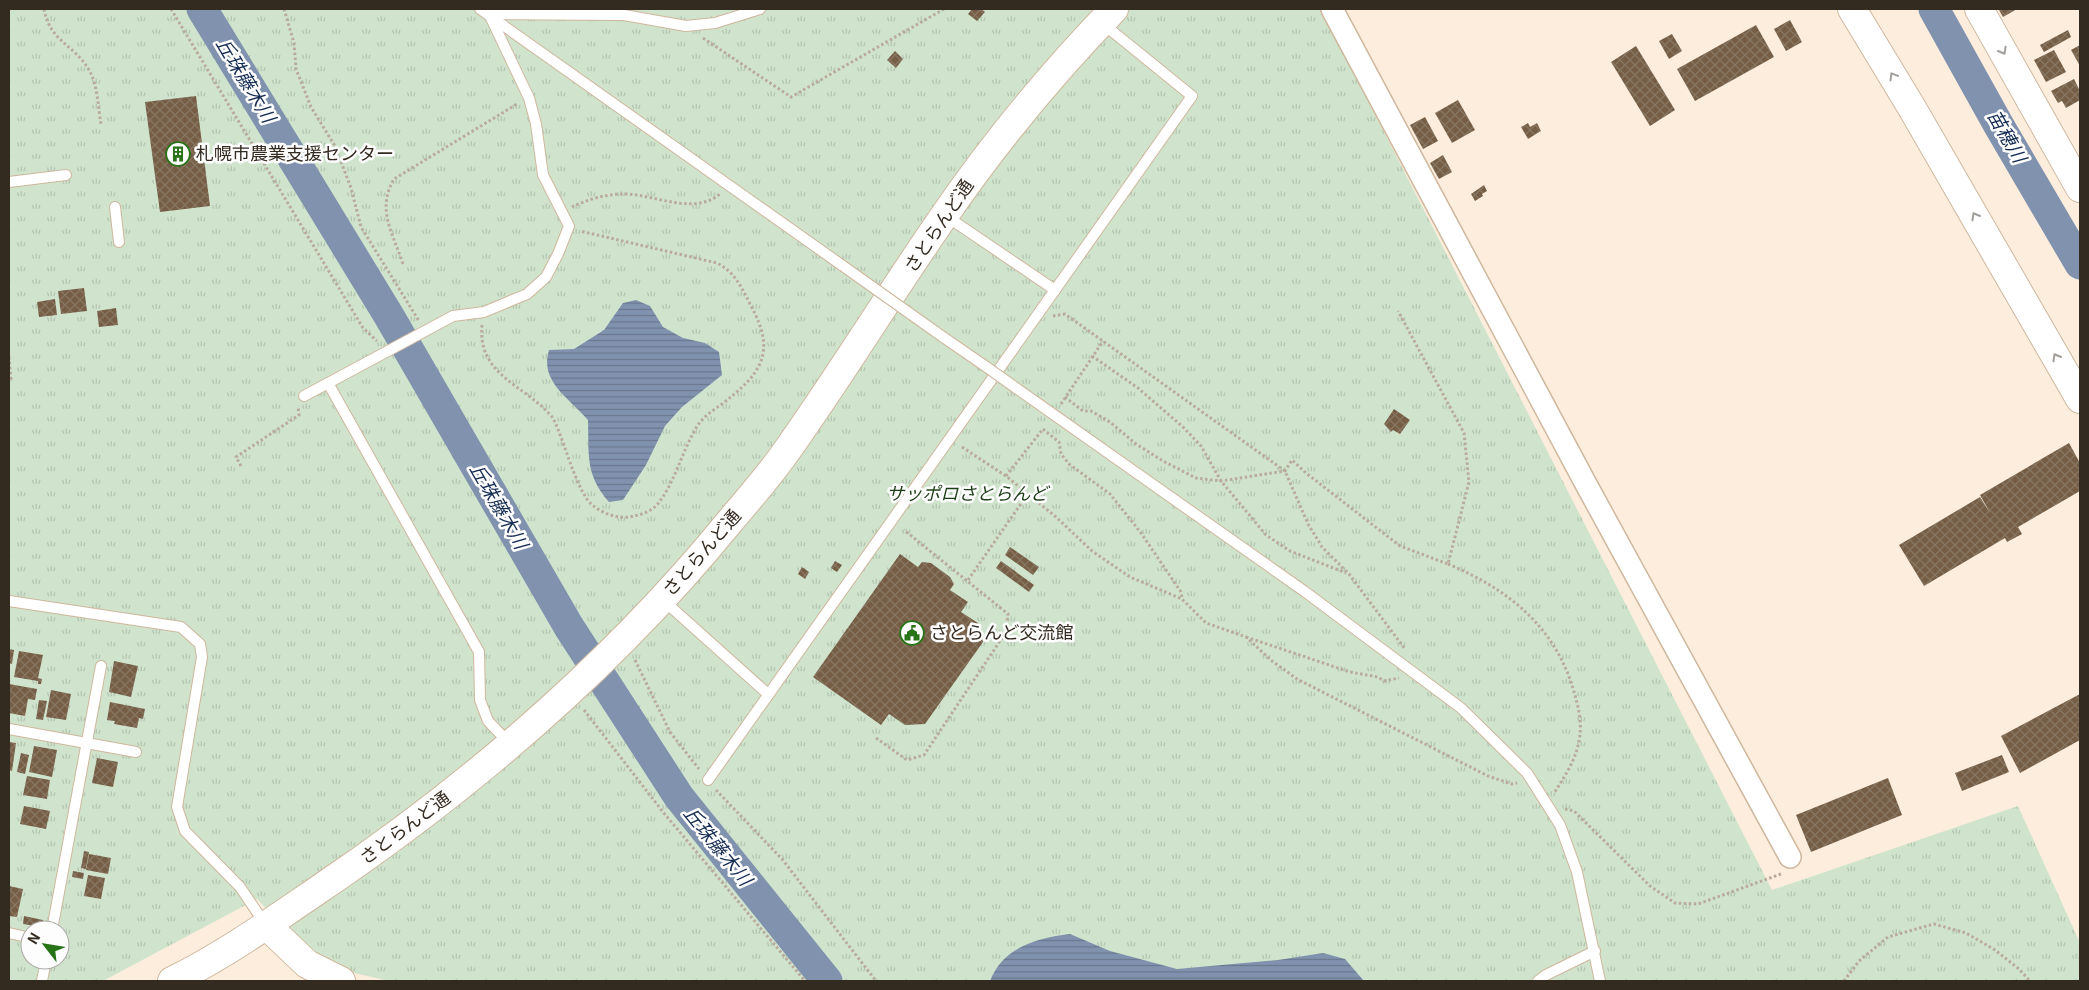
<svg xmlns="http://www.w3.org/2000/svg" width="2089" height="990" font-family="Georgia,'Noto Sans JP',serif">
<defs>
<pattern id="park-tufts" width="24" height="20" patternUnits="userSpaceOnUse" patternTransform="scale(1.25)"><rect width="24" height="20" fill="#d0e4cd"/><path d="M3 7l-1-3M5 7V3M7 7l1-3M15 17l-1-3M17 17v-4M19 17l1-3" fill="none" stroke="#b3c4b0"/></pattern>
<pattern id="water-rules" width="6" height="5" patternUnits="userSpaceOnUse" patternTransform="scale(1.25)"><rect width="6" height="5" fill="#8192af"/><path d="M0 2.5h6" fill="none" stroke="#6a778e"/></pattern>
<pattern id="building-cross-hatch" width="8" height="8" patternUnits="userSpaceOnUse" patternTransform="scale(1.25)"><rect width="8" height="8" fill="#755e45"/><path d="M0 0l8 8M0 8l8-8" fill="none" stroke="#887663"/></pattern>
</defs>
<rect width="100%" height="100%" fill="#fceddd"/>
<path fill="url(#park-tufts)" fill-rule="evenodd" d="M9,9H1321L1772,890L2018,806L2080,943V981H389L350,972L302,946L257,899L103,981H9ZM30,930H60V960H30Z"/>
<g fill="url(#water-rules)">
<path d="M636,300L650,306L663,327L683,338L705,343L719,352L722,375L682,407L665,426L646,465L623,500L609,502C585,475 589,454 588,420C569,398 539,381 549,350L574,349L604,330L623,303Z"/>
<path d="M1070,934L1110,951L1177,969L1278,960L1323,953L1345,959L1364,981H990C1003,947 1037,938 1070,934Z"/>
</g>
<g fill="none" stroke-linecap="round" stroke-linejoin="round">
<g stroke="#8192af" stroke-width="31">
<path d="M202,9L389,316L569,627L679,797L827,981"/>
<path d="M1934,9L1998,124L2080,264"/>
</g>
</g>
<g fill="url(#building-cross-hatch)">
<path d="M972,9H981L985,12L977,21L968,14Z"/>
<path d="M2002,9H2017L2003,17L1999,10Z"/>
<path d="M1790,20L1802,42L1786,51L1774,29Z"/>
<path d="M1756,25L1774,57L1695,101L1677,69Z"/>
<path d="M2068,30L2071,37L2044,52L2040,45Z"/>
<path d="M1672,34L1682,51L1669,59L1659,41Z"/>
<path d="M2080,45V66L2071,50Z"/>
<path d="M1636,46L1675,110L1650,126L1611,62Z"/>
<path d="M2054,50L2066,72L2046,82L2034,60Z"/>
<path d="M895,51L903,59L896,68L887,60Z"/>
<path d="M2074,79L2080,91V100L2066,108L2062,101L2058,103L2051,91Z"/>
<path d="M196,96L210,206L160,212L145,102Z"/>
<path d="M1458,100L1475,130L1452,143L1435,113Z"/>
<path d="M1425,117L1438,141L1423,149L1410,125Z"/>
<path d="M1528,123L1530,127L1537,123L1541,131L1528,139L1521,127Z"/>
<path d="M1443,155L1452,172L1439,179L1430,163Z"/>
<path d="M1484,185L1487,191L1482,194L1483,196L1475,201L1471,194Z"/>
<path d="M84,288L87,311L61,314L58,291Z"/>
<path d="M55,299L57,315L39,317L37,302Z"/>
<path d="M116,308L118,325L99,327L97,311Z"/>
<path d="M1394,409L1410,420L1400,434L1393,430L1391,432L1384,424Z"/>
<path d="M2069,443L2080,463V491L2018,527L2022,534L2007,542L2005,538L1924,586L1899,545L1980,497L1990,513L1980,495Z"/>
<path d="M1010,547L1039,567L1033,575L1005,555Z"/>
<path d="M900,554L918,567L922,562L931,563L950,577L954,584L950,590L968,602L961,612L978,623L983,642L925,724L905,725L889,714L881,725L813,677Z"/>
<path d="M835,561L842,565L837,572L831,568Z"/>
<path d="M1001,561L1034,585L1029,592L996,568Z"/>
<path d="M802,567L809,572L805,579L798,574Z"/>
<path d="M9,649L14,650L12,664L9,663Z"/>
<path d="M19,651L43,655L38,678L42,679L41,684H38V681L14,677Z"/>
<path d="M114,661L138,666L131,697L109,692Z"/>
<path d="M9,684L37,689L35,700L28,699L25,716L9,713Z"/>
<path d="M51,690L71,694L66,720L46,717Z"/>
<path d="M2080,694V740L2020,773L2001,736Z"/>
<path d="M39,700L47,701L43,720L36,719Z"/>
<path d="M110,702L145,709L143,719L139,718L137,728L114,724L115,721L107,720Z"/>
<path d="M9,742L16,743L12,771L9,770Z"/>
<path d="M34,746L57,750L52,777L29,772Z"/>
<path d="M21,753L29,755L25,774L17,772Z"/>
<path d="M2002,755L2009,772L1962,791L1955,773Z"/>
<path d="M97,758L118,762L113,787L92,783Z"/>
<path d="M27,776L50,780L47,799L23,795Z"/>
<path d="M1888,778L1902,815L1811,852L1796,815Z"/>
<path d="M24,806L50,811L46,829L20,824Z"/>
<path d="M84,851L89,852L86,869L81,868Z"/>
<path d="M89,854L111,858L108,874L86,870Z"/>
<path d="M73,871L84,873L83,879L72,877Z"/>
<path d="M88,875L105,878L101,899L84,896Z"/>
<path d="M9,886L23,889L17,917L9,916Z"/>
<path d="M24,916L43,920L42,927L23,924Z"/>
</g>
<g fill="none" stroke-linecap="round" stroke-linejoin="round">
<g stroke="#cfb79d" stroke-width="12">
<g id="lane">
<path d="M480,9L843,266"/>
<path d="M488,14L624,15L686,26L715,23L760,9"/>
<path d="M9,182L66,175"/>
<path d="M115,207L119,242"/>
<path d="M1055,290L1192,96L1102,23"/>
<path d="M943,337L988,368"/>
<path d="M328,383L479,652L480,700L488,721L509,743"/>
<path d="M1016,388L1304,591L1461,708L1527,773L1560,825L1577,872L1600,981"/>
<path d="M304,396L453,316L484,312L527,294L546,277L558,254L569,226L543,175L536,124L529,98L490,16"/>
<path d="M663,600L768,694"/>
<path d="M9,601L181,627L200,644L202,657L177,807L185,831L240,887L265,924"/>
<path d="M9,729L136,752"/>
<path d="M708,780L1055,290L946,216"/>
<path d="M52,930L101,666"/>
<path d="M9,933L30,938"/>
<path d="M42,981L46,960"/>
<path d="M1538,981L1546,975L1595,951"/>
</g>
</g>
<g stroke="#cfb79d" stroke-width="24">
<path id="street" d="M1332,9L1587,486L1790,857"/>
</g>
<g stroke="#cfb79d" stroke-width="30">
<g id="secondary">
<path d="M1852,9L1912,108L2080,399"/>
<path d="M1979,9L2080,188"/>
<path d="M266,925L307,964L341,981"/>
<path d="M172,981C223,956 271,922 318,890C472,786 613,665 731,520C749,499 767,478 783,456C839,378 889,295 944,216C995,142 1052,73 1114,9"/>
</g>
</g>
<g stroke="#b8ab9d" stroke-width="3" stroke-dasharray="2.5 2.5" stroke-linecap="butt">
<path d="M44,9C50,42 74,44 89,70C98,85 98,108 101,124"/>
<path d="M171,9L363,328L377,341"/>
<path d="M284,9L294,43L296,69L311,107L335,146L351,188L361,227L419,321"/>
<path d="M703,38L791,97L944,9"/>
<path d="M572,207C588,199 610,193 628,194C658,196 694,215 720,194"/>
<path d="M403,264C393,233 376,210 394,179L517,104"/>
<path d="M1053,316L1065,314L1285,471L1308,524L1322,547L1349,574L1405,649"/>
<path d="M482,325C477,376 526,385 553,418C565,443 571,472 585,496C593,511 618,521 634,516C644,514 654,510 660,501C675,481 682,452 695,430C701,418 712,411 722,404C761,374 777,353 751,306C742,288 735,272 717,263L580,231"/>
<path d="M1092,356L1138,388L1183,427L1201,446L1221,481L1266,535L1290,551L1346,573"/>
<path d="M9,357L11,379H9"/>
<path d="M1065,397L1083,411H1091L1110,422L1136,444L1163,461L1196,478L1221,481L1285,471L1292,460L1306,473L1400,546L1448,564L1469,482L1464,433L1398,311"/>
<path d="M1061,404L1103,341"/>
<path d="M1043,429L1059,442L1061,454L1069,464L1110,494L1141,533L1181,592L1182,598"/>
<path d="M962,447L1006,476L1056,517L1092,551L1130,577L1182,599L1206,623L1246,637L1272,661L1297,679L1488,776L1512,784L1517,783"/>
<path d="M241,466L236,457L299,415L298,406"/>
<path d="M1006,476L1043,429"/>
<path d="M1448,564C1505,588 1550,622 1571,682C1576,698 1582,717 1580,734C1578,756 1566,775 1554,793"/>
<path d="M968,580L1027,495"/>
<path d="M1246,637L1350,672L1378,677L1384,681L1399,678"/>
<path d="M635,660L670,732L699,769"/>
<path d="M584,710L663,812L805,981"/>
<path d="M876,738L907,760L924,755L1006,632L1008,614L904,530"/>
<path d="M716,790L782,859L876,981"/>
<path d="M1565,809L1574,811L1650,886L1675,903L1698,904L1781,874"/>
<path d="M1844,981L1859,961L1888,937L1934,924L1966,933L1995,950L2019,969L2030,981"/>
</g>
<use href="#lane" stroke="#fff" stroke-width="10"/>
<use href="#street" stroke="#fff" stroke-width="21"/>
<use href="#secondary" stroke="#fff" stroke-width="28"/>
<g stroke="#cfb79d" stroke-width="12" stroke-linecap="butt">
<g id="lane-bridge">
<path d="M843,266L943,337"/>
<path d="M988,368L1016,388"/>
</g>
</g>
<use href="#lane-bridge" stroke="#fff" stroke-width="10"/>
</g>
<defs><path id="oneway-chevron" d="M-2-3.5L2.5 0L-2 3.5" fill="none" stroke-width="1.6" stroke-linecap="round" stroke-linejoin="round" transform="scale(1.25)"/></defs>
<g stroke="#a39f9b">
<use href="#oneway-chevron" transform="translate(2003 51) rotate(60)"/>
<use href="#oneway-chevron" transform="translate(1893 76) rotate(-121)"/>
<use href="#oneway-chevron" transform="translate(1975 216) rotate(-120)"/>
<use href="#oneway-chevron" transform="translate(2056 357) rotate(-120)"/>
</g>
<defs>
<g id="building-ring" transform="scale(1.25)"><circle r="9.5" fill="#fdfdfd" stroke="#287317" stroke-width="1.5"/><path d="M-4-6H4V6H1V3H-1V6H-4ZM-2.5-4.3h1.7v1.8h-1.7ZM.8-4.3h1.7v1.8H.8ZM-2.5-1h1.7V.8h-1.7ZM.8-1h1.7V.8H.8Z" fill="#287317"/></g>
<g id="civic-ring" transform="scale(1.25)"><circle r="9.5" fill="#fdfdfd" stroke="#287317" stroke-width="1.5"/><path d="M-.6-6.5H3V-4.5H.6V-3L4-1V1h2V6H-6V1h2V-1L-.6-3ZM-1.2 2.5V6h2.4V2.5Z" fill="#287317"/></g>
</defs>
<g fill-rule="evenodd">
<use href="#building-ring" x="178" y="154"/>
<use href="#civic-ring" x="912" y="633"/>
</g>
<g text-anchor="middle" stroke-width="5" stroke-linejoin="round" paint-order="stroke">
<g font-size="18" fill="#332a20" stroke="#fdfdfd" text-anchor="start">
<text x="196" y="160">札幌市農業支援センター</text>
<text x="930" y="639">さとらんど交流館</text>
</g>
<g font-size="18" fill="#332a20" stroke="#fdfdfd">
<text transform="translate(939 226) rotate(-56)" y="6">さとらんど通</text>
<text transform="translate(702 553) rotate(-49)" y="6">さとらんど通</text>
<text transform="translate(405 828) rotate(-37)" y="6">さとらんど通</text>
</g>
<g font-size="18" font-style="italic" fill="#1d3f17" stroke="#fdfdfd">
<text x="967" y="500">サッポロさとらんど</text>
</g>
<g font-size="19" font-style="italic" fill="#152c53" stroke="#fdfdfd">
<text transform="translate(246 80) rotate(59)" y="7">丘珠藤木川</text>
<text transform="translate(2007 136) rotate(60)" y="7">苗穂川</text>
<text transform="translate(499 506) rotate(60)" y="7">丘珠藤木川</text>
<text transform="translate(718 846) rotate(51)" y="7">丘珠藤木川</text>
</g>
</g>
<rect width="2089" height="990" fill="none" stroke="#332a20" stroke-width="20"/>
<g transform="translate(45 945) rotate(301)"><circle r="24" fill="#fdfdfd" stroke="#aca9a5"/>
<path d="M0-4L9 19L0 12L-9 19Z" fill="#287317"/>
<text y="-8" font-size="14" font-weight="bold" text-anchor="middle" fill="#332a20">N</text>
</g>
</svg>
